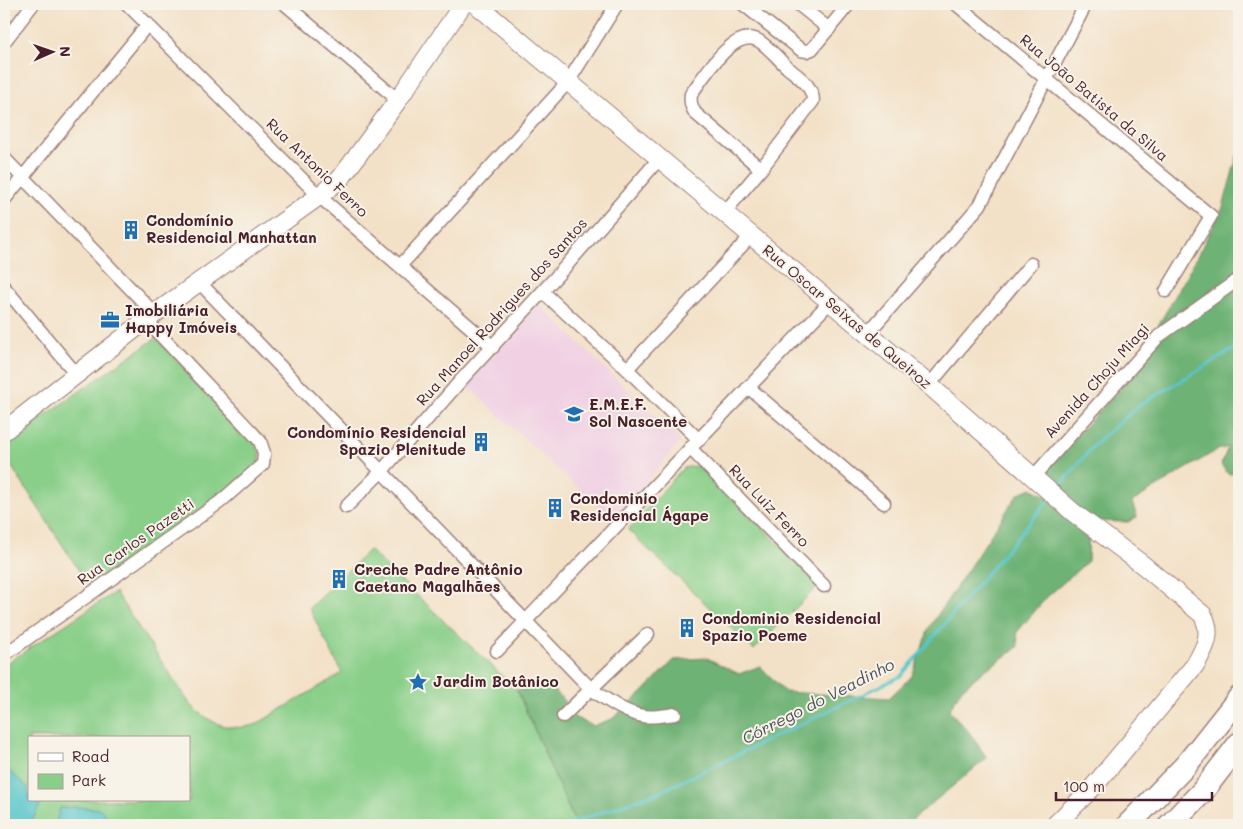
<svg xmlns="http://www.w3.org/2000/svg" width="1243" height="829" font-family="Mali,sans-serif">
<rect width="100%" height="100%" fill="#f7f3e8"/>
<filter id="ink" filterUnits="userSpaceOnUse"><feTurbulence type="fractalNoise" baseFrequency=".02" numOctaves="2"/><feDisplacementMap in="SourceGraphic" scale="10" xChannelSelector="R" yChannelSelector="G"/><feConvolveMatrix kernelMatrix="1 2 1 2 8 2 1 2 1" color-interpolation-filters="sRGB"/></filter>
<filter id="wash" filterUnits="userSpaceOnUse"><feTurbulence type="fractalNoise" baseFrequency=".0096" numOctaves="4" result="noise"/><feDisplacementMap in="SourceGraphic" scale="20" xChannelSelector="R" yChannelSelector="G"/><feGaussianBlur stdDeviation="1.12" result="paint"/><feColorMatrix in="noise" values="0 0 0 0 0 0 0 0 0 0 0 0 0 0 0 0 0 1.4 0 .05"/><feComposite in="paint" operator="in"/></filter>
<g filter="url(#wash)">
<rect width="100%" height="100%" fill="#f3e1c7"/>
<path fill="#f1d0e4" d="M539,304L680,441L615,522L467,386Z"/>
<g fill="#89cf89" stroke="#6a775a" fill-rule="evenodd">
<path d="M156,338L255,442L260,453V464L93,592L4,455V444Z"/>
<path d="M695,466L701,468L820,584L754,650L628,530L683,468Z"/>
<path d="M369,550L517,690L576,825H4V665L115,592L190,704C210,723 226,732 255,725L342,673L309,608ZM29,738H189V800H29Z"/>
</g>
<path fill="#6eb275" stroke="#5c6850" d="M1239,155V473L1228,474L1221,465L1228,447L1217,450L1132,502L1137,517L1128,522L1089,521L1088,561L1047,597L1017,632L1018,647L981,673L961,690L949,710L969,732L987,758L914,818L909,825H773L770,823L764,825H576L517,690L549,686L562,698L572,716L593,726L612,719L642,693L674,660L707,658L739,674L760,666L785,692L889,698L912,676L929,628L1018,494L1031,488L1056,501L1051,483L1045,469L1123,386L1184,281L1223,207L1237,156Z"/>
<g fill="#58c6cc" stroke="#51727c">
<path d="M4,766L29,789V800H42L30,825H4Z"/>
<path d="M75,807L100,809L116,825H51L57,819L60,808Z"/>
</g>
<g fill="none" stroke-linecap="round" stroke-linejoin="round">
<g stroke="#58c6cc" stroke-width="3">
<path d="M1059,487L1096,443L1140,405L1239,346"/>
<path d="M566,825L662,791L901,676L1047,502"/>
</g>
</g>
</g>
<g filter="url(#ink)">
<g fill="none" stroke-linecap="round" stroke-linejoin="round">
<g stroke="#9e8079" stroke-width="15">
<g id="street">
<path d="M127,4L319,196L493,347"/>
<path d="M285,4L398,100"/>
<path d="M743,4L801,50L807,51L812,49L849,4"/>
<path d="M798,4L829,29"/>
<path d="M956,4L1211,216L1166,291"/>
<path d="M4,42L33,4"/>
<path d="M4,158L155,314"/>
<path d="M4,200L148,24"/>
<path d="M724,213L761,169L813,101C813,86 799,77 788,68C779,60 770,48 759,41C734,26 704,77 691,94C690,102 691,106 695,113L761,169"/>
<path d="M400,266L568,82L617,4"/>
<path d="M199,282L591,689C606,699 624,713 643,716C653,718 665,715 675,714"/>
<path d="M4,287L77,375"/>
<path d="M543,292L627,369L699,440"/>
<path d="M868,333L980,205L1086,4"/>
<path d="M627,369L751,236"/>
<path d="M929,385L1031,264"/>
<path d="M748,387L884,503"/>
<path d="M690,448L824,586"/>
<path d="M1033,477L1159,336L1239,279"/>
<path d="M346,507L381,472L463,378L566,266L659,159"/>
<path d="M497,651L830,302"/>
<path d="M4,655L220,502L263,464L264,453L260,441L146,320"/>
<path d="M563,716L648,634"/>
</g>
</g>
<g stroke="#9e8079" stroke-width="20">
<g id="secondary">
<path d="M476,4L929,385L1074,513L1143,565L1203,615C1213,634 1205,648 1195,665L1094,786L1055,825"/>
<path d="M4,431L146,320L319,196L341,178L398,100L463,4"/>
</g>
</g>
<g stroke="#9e8079" stroke-width="25">
<g id="highway">
<path d="M1128,825L1186,765L1239,698"/>
<path d="M1170,825L1202,792L1239,744"/>
</g>
</g>
<use href="#street" stroke="#fff" stroke-width="12"/>
<use href="#secondary" stroke="#fff" stroke-width="18"/>
<use href="#highway" stroke="#fff" stroke-width="22"/>
</g>
</g>
<defs>
<g id="building-bare" transform="scale(1.5)"><path d="M-4-6H4V6H1V3H-1V6H-4ZM-2.5-4.3h1.7v1.8h-1.7ZM.8-4.3h1.7v1.8H.8ZM-2.5-1h1.7V.8h-1.7ZM.8-1h1.7V.8H.8Z" fill="#1f6fb2" stroke="#f7f3e8" stroke-width="2.5" paint-order="stroke"/></g>
<g id="office-bare" transform="scale(1.5)"><path d="M-6-3h4V-5.5h4V-3h4V5H-6ZM-1-4.5V-3h2v-1.5ZM-6 0V1H6V0Z" fill="#1f6fb2" stroke="#f7f3e8" stroke-width="2.5" paint-order="stroke"/></g>
<g id="school-bare" transform="scale(1.5)"><path d="M0-5L7-2L0 1L-7-2ZM-4 1L0 2.5L4 1V4Q0 6-4 4Z" fill="#1f6fb2" stroke="#f7f3e8" stroke-width="2.5" paint-order="stroke"/></g>
<g id="sight-bare" transform="scale(1.5)"><path d="M0-6L1.8-2.2L6-1.7L2.9 1.2L3.7 5.4L0 3.3L-3.7 5.4L-2.9 1.2L-6-1.7L-1.8-2.2Z" fill="#1f6fb2" stroke="#f7f3e8" stroke-width="2.5" paint-order="stroke"/></g>
</defs>
<g fill-rule="evenodd">
<use href="#building-bare" x="131" y="230"/>
<use href="#office-bare" x="110" y="320"/>
<use href="#school-bare" x="574" y="414"/>
<use href="#building-bare" x="481" y="442"/>
<use href="#building-bare" x="555" y="508"/>
<use href="#building-bare" x="339" y="579"/>
<use href="#building-bare" x="687" y="628"/>
<use href="#sight-bare" x="418" y="682"/>
</g>
<g text-anchor="middle" stroke-width="4" stroke-linejoin="round" paint-order="stroke">
<g font-size="15" fill="#4a1f2b" stroke="#f7f3e8">
<text transform="translate(1094 98) rotate(40)" y="5">Rua João Batista da Silva</text>
<text transform="translate(317 168) rotate(44)" y="5">Rua Antonio Ferro</text>
<text transform="translate(502 312) rotate(-48)" y="5">Rua Manoel Rodrigues dos Santos</text>
<text transform="translate(847 317) rotate(40)" y="5">Rua Oscar Seixas de Queiroz</text>
<text transform="translate(1097 381) rotate(-48)" y="5">Avenida Choju Miagi</text>
<text transform="translate(769 506) rotate(46)" y="5">Rua Luiz Ferro</text>
<text transform="translate(136 542) rotate(-35)" y="5">Rua Carlos Pazetti</text>
</g>
<g font-size="15" font-weight="bold" fill="#4a1f2b" stroke="#f7f3e8" text-anchor="start">
<text x="146" y="226">Condomínio<tspan x="146" dy="17">Residencial Manhattan</tspan></text>
<text x="125" y="316">Imobiliária<tspan x="125" dy="17">Happy Imóveis</tspan></text>
<text x="589" y="410">E.M.E.F.<tspan x="589" dy="17">Sol Nascente</tspan></text>
<text x="466" y="438" text-anchor="end">Condomínio Residencial<tspan x="466" dy="17">Spazio Plenitude</tspan></text>
<text x="570" y="504">Condominio<tspan x="570" dy="17">Residencial Ágape</tspan></text>
<text x="354" y="575">Creche Padre Antônio<tspan x="354" dy="17">Caetano Magalhães</tspan></text>
<text x="702" y="624">Condominio Residencial<tspan x="702" dy="17">Spazio Poeme</tspan></text>
<text x="433" y="687">Jardim Botânico</text>
</g>
<g font-size="16" font-style="italic" fill="#4e515b" stroke="#f7f3e8">
<text transform="translate(818 701) rotate(-27)" y="6">Córrego do Veadinho</text>
</g>
</g>
<rect width="1243" height="829" fill="none" stroke="#f7f3e8" stroke-width="20"/>
<rect x="28" y="736" width="162" height="65" fill="#f7f3e8" stroke="#b29e9c"/>
<rect x="38" y="753" width="25" height="8" fill="#ffffff" stroke="#b29e9c"/>
<text x="72" y="762" font-size="15" fill="#4a1f2b">Road</text>
<rect x="38" y="774" width="25" height="15" fill="#89cf89" stroke="#b29e9c"/>
<text x="72" y="786" font-size="15" fill="#4a1f2b">Park</text>
<g transform="translate(52 52) rotate(88)" stroke="#f7f3e8" stroke-width="4" paint-order="stroke">
<path d="M0-4L9 19L0 12L-9 19Z" fill="#4a1f2b"/>
<text y="-8" font-size="14" font-weight="bold" text-anchor="middle" fill="#4a1f2b">N</text>
</g>
<path d="M1056 792v8h156v-8" fill="none" stroke="#4a1f2b" stroke-width="2.5"/>
<text x="1063" y="792" font-size="15" fill="#4a1f2b" stroke="#f7f3e8" stroke-width="4" paint-order="stroke">100 m</text>
</svg>
